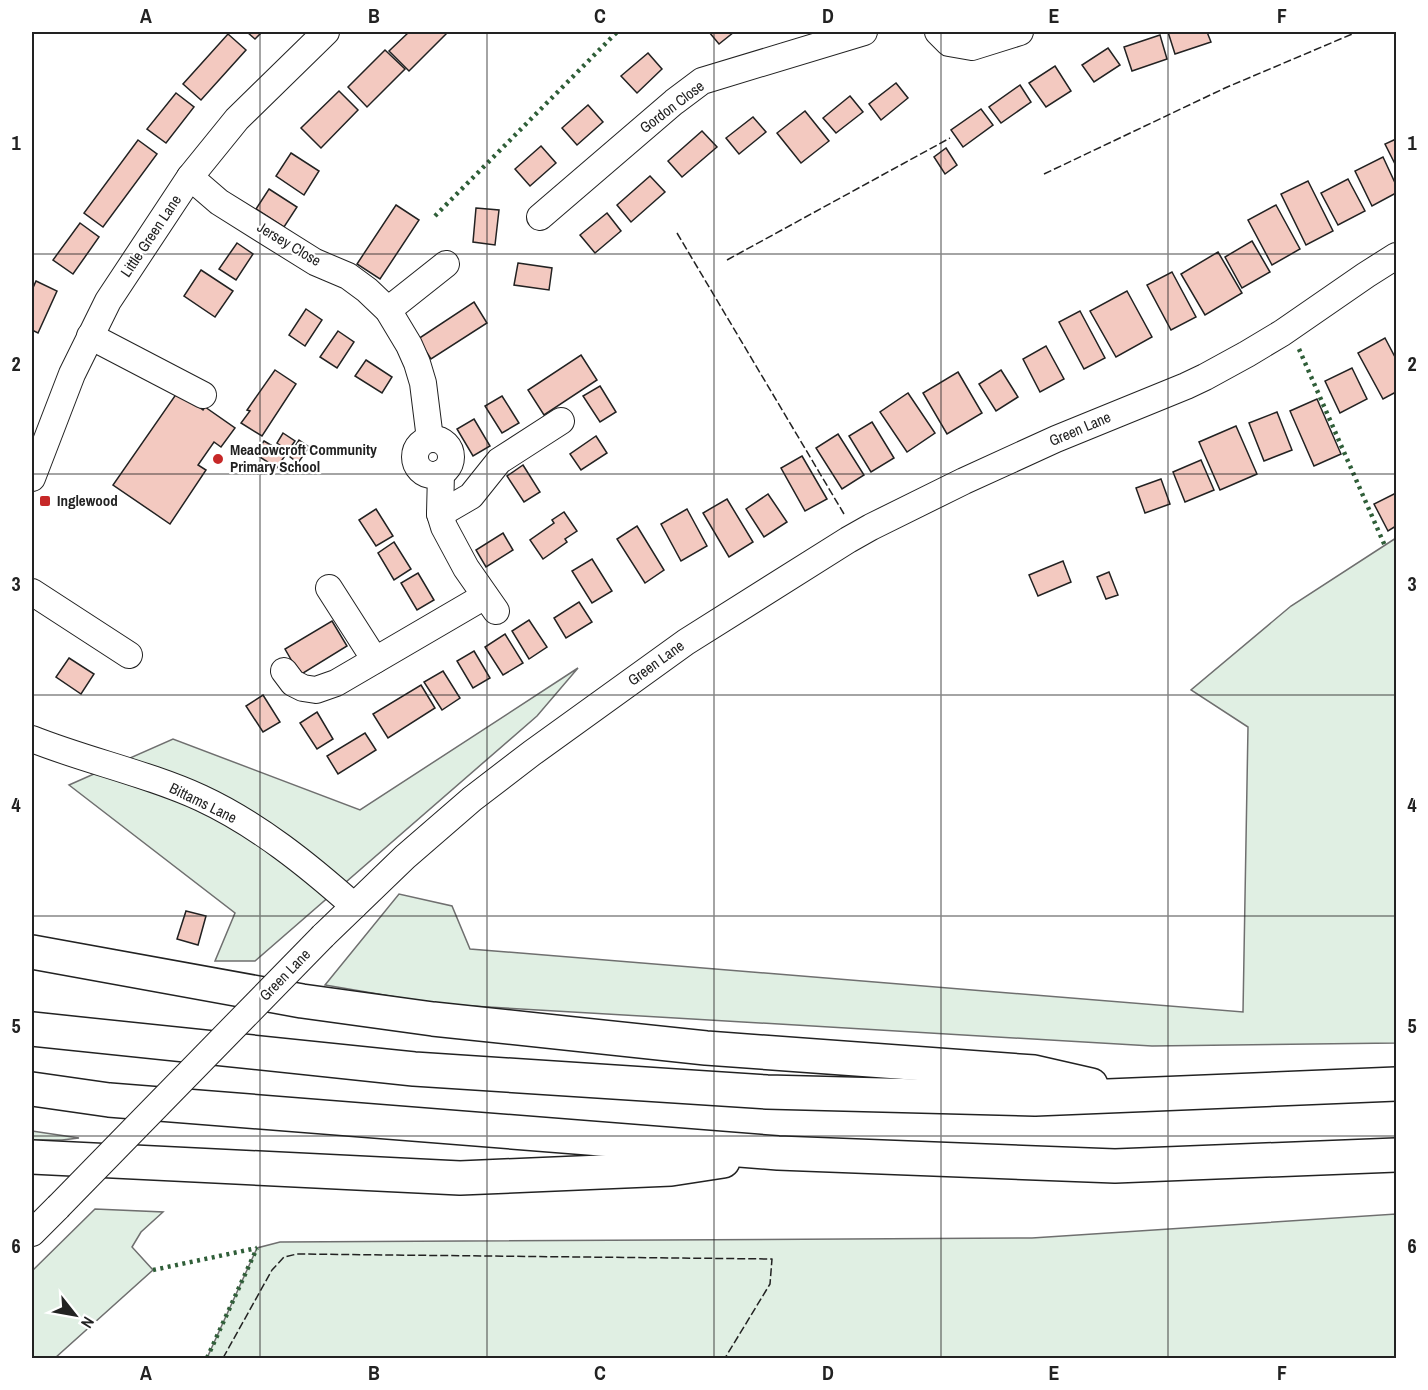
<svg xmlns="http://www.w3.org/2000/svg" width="1428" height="1390" font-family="'Archivo Narrow',sans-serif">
<rect width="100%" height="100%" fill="#fff"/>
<g fill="#e0efe3" stroke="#6f6f6f" stroke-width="1.5">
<path d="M1396,538V1043L1152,1046L437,1004L325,985L399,894L452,906L470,949L1243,1012L1248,727L1191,690L1291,606Z"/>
<path d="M578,668L537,716L255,961H215L235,913L69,785L173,739L360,810Z"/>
<path d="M32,1131L79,1138L62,1140H32Z"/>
<path d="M95,1209L163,1212L141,1232L132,1247L153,1270L55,1358H32V1271Z"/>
<path d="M1396,1214V1358H207L257,1248L280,1242L1032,1238Z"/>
</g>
<g fill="#f3c9c0" stroke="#222" stroke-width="1.5">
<path d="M247,32H262L255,39Z"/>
<path d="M409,32H444L446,34L409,71L389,51Z"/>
<path d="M709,32H734L719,44Z"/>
<path d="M1168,32H1207L1211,42L1175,54Z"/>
<path d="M228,34L246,50L201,100L183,84Z"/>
<path d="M1160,35L1167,59L1132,71L1124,47Z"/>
<path d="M1108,48L1120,65L1094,82L1082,65Z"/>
<path d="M385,50L405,69L367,107L348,87Z"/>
<path d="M648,53L662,69L637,93L621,76Z"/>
<path d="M1055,66L1071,91L1046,107L1029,83Z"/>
<path d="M896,83L908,98L881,120L869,104Z"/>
<path d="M1020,85L1031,102L1001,123L989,107Z"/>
<path d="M339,91L358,110L321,148L301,128Z"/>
<path d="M176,93L194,107L166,143L147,129Z"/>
<path d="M850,96L863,112L836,133L823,118Z"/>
<path d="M588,105L603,122L577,145L562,128Z"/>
<path d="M981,109L993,125L963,147L951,130Z"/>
<path d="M805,111L829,141L801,163L777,133Z"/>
<path d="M753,117L766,132L739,154L726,138Z"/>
<path d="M702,131L717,147L682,177L668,161Z"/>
<path d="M1396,139V166L1385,144Z"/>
<path d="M138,140L157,154L103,227L84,213Z"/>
<path d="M541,146L556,163L530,186L515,169Z"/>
<path d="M946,148L957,165L945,174L934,157Z"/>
<path d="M291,153L319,171L304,195L276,176Z"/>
<path d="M1383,157L1396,185V193L1372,206L1355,171Z"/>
<path d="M650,176L665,192L631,222L617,205Z"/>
<path d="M1348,179L1365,211L1338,225L1321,193Z"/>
<path d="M1308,181L1333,231L1306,245L1281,194Z"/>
<path d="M269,189L297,207L284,227L256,209Z"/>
<path d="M396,205L419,220L380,279L357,264Z"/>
<path d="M1276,205L1300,249L1272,265L1248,220Z"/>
<path d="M476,208L499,210L495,245L473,242Z"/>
<path d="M607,213L621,231L595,253L580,235Z"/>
<path d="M80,223L99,237L73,274L53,260Z"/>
<path d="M1252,241L1270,272L1242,288L1225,257Z"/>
<path d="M237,243L253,254L236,280L219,269Z"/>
<path d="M1218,252L1242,293L1205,315L1181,274Z"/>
<path d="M518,263L552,268L549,290L514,285Z"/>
<path d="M201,270L233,291L215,317L184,296Z"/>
<path d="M1172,272L1196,317L1171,330L1147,285Z"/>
<path d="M36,281L57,291L38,333L32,330V290Z"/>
<path d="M1127,291L1152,337L1116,357L1090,311Z"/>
<path d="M474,302L487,323L431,359L418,339Z"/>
<path d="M306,309L322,320L305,346L289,335Z"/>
<path d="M1080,311L1105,358L1084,369L1059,322Z"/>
<path d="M338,331L354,342L337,368L320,357Z"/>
<path d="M1385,338L1396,359V392L1383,399L1358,353Z"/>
<path d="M1046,346L1064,379L1040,392L1023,359Z"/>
<path d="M581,355L597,380L544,415L528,390Z"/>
<path d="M366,360L392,377L382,393L355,376Z"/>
<path d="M1352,368L1367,399L1340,413L1325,381Z"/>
<path d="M275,370L296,384L262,436L241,423L250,411L247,410Z"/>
<path d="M1001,370L1018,397L996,411L979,384Z"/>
<path d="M958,372L982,413L947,434L923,393Z"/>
<path d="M600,386L616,412L600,422L583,396Z"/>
<path d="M179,390L195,404L203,410L205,407L235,428L221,447L214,442L198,465L206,470L170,524L113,485Z"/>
<path d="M908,393L935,433L907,452L880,412Z"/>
<path d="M502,396L519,423L502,433L485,406Z"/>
<path d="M1317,399L1341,454L1314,466L1290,411Z"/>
<path d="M1277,412L1292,450L1264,461L1249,423Z"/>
<path d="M474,419L490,446L473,456L457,429Z"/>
<path d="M872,422L894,458L871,472L849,436Z"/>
<path d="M1236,426L1257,474L1220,490L1199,442Z"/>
<path d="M283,433L295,441L288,451L277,443Z"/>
<path d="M838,434L864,475L842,489L816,448Z"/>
<path d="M596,436L607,453L581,470L570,454Z"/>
<path d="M299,440L309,447L298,463L289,456Z"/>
<path d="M264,441L286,454L277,468L255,454Z"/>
<path d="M802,456L827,499L805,511L781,468Z"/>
<path d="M1201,460L1214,490L1185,502L1173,472Z"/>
<path d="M523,465L540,492L524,502L507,476Z"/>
<path d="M1161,479L1170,504L1145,513L1136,488Z"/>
<path d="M1396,493V526L1388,531L1374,504Z"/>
<path d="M768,494L787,522L764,537L746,509Z"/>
<path d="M727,499L753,542L729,557L703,513Z"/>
<path d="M376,509L393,536L376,546L359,520Z"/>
<path d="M687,509L707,546L681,561L661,524Z"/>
<path d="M564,512L577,531L565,539L567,542L543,559L530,540L554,523L552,520Z"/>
<path d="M637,526L664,570L645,583L617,539Z"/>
<path d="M503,533L513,550L486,567L476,550Z"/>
<path d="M394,542L411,569L394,580L378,553Z"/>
<path d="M592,559L612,591L592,603L572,571Z"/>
<path d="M1063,561L1071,582L1038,596L1029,575Z"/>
<path d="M1109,572L1118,595L1106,599L1097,577Z"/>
<path d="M418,573L434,600L417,610L401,583Z"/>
<path d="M579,602L592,622L566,638L554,618Z"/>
<path d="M529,620L547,647L529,659L512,631Z"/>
<path d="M332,621L347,646L300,675L285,649Z"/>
<path d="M505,634L523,663L503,675L485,647Z"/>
<path d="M474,651L490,678L473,688L457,661Z"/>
<path d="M69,658L94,674L81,694L56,677Z"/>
<path d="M443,671L460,698L442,710L424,682Z"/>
<path d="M421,685L435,708L388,738L373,714Z"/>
<path d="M263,695L280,722L263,732L246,706Z"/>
<path d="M317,712L333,739L317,749L300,723Z"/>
<path d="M365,733L376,750L338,774L327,756Z"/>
<path d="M186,911L206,916L198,945L177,939Z"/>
</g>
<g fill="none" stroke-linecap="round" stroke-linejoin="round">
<g stroke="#222" stroke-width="28">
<g id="minor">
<path d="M938,32L949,43L972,47L1020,32"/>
<path d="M190,177L219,202L315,262L348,276L367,290L388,310L409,345L417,363L423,383L430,439"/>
<path d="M540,217L674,102L702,81L864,32"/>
<path d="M388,310L446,264"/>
<path d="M90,336L203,395"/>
<circle cx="433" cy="457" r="18"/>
<path d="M441,473L440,514L444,527L466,568L496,611"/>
<path d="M32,478L72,374L108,301L190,177L237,119L326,32"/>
<path d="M440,514L471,496L499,461L561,421"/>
<path d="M329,588L375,660"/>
<path d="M32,592L129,655"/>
<path d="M284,671L293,683L303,688L316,690L336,683L485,596"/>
<path d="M32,739C87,761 146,773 201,798C257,824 308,865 354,906"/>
<path d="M323,936L405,857L472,799L532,753L686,642L848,540L871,527L964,481L1056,439L1186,386L1205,377L1247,354L1282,333L1366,275L1396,256"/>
<path d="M32,1233L58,1207"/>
</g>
</g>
<g stroke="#222" stroke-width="36">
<g id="highway">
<path d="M32,952L302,1001L433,1019L706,1048L1034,1072L1091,1085"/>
<path d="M32,1029L414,1069L767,1092L1035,1099L1396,1084"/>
<path d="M32,1089L109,1100L778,1153L1115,1166L1396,1155"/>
<path d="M32,1157L460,1178L671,1169L723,1161"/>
</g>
</g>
<use href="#minor" stroke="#fff" stroke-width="26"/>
<use href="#highway" stroke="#fff" stroke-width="33"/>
<g stroke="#222" stroke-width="28" stroke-linecap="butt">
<path id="minor-bridge" d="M58,1207L323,936"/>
</g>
<use href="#minor-bridge" stroke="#fff" stroke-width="26"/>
<g stroke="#2f5e38" stroke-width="4.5" stroke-dasharray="3 4.5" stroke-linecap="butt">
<path d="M435,216L617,32"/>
<path d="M1299,349L1385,546"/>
<path d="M153,1270L257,1248"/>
<path d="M207,1358L257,1248"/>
</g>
<g stroke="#222" stroke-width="1.5" stroke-dasharray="8 3" stroke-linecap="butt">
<path d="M1044,174L1225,88L1357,32"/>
<path d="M677,233L844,514"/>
<path d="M727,260L950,138"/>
<path d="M223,1358L272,1270L284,1257L297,1254L772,1259L770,1284L725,1358"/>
</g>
</g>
<path fill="none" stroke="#222" stroke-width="1.5" stroke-opacity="0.55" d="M260,32V1358M487,32V1358M714,32V1358M941,32V1358M1168,32V1358M32,254H1396M32,474H1396M32,695H1396M32,916H1396M32,1136H1396"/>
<g fill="#c62828" stroke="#fff" stroke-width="2">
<circle cx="218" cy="459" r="6"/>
<rect x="39" y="495" width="12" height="12" rx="3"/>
</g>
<g text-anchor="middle" stroke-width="4.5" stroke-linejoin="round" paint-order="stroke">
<g font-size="15" fill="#222" stroke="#fff">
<text transform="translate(672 107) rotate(-37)" y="5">Gordon Close</text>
<text transform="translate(151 236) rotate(-56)" y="5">Little Green Lane</text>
<text transform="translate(289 244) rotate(31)" y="5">Jersey Close</text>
<text transform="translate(1080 429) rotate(-23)" y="5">Green Lane</text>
<text transform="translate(656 663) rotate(-36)" y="5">Green Lane</text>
<text transform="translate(203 803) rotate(26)" y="5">Bittams Lane</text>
<text transform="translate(285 975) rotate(-46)" y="5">Green Lane</text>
</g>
<g font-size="15" font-weight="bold" fill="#222" stroke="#fff" text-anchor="start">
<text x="230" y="455">Meadowcroft Community<tspan x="230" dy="17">Primary School</tspan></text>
<text x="57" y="506">Inglewood</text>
</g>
</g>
<rect width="1428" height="1390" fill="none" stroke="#ffffff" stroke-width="66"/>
<g transform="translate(75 1315) rotate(121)" stroke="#ffffff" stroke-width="4.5" paint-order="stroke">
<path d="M0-4.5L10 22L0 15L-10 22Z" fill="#222222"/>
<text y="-9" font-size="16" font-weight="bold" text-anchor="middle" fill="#222222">N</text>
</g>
<rect x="33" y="33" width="1362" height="1324" fill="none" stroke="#222" stroke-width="2"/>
<g font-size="20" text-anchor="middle" font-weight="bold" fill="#222">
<text x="146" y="23">A</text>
<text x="374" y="23">B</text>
<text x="600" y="23">C</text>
<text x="828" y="23">D</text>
<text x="1054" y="23">E</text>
<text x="1282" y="23">F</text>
<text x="16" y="150">1</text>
<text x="1412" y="150">1</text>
<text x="16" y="371">2</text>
<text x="1412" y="371">2</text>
<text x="16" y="591">3</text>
<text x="1412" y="591">3</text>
<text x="16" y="812">4</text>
<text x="1412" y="812">4</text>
<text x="16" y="1033">5</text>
<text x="1412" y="1033">5</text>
<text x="16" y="1253">6</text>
<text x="1412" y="1253">6</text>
<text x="146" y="1380">A</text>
<text x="374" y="1380">B</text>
<text x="600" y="1380">C</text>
<text x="828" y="1380">D</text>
<text x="1054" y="1380">E</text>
<text x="1282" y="1380">F</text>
</g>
</svg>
